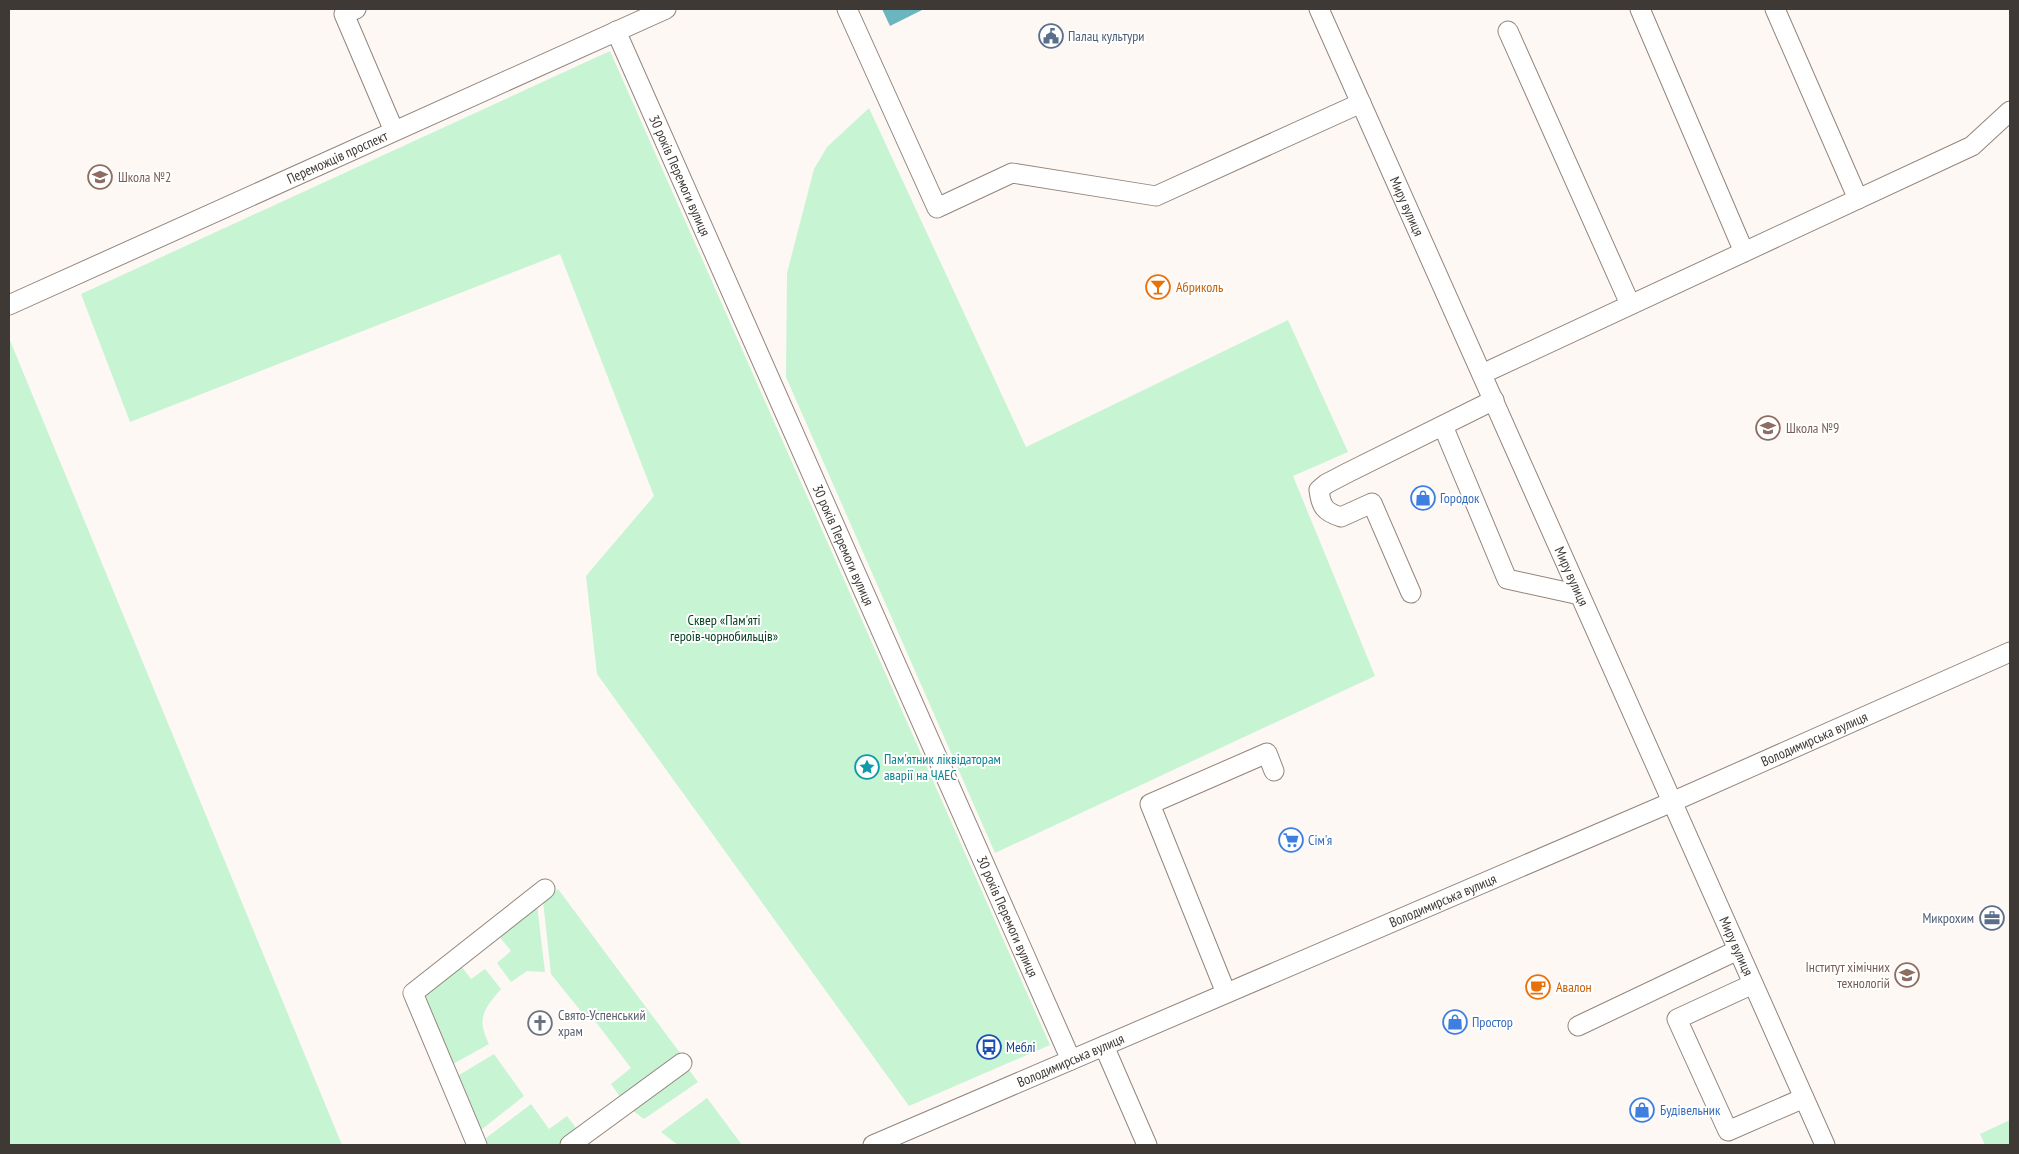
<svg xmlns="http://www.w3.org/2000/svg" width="2019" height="1154" font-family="'PT Sans Narrow',sans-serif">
<rect width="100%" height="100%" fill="#fef8f4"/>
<g fill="#c7f4d3">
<path d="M610,51L1050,1045L909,1106L597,674L586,576L654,496L560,254L130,422L81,294Z"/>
<path d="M869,108L1026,447L1288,320L1348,452L1293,476L1375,676L995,853L786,377L787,273L814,169L827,147Z"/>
<path d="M9,338L342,1145H9Z"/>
<path d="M558,889L683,1057L623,1101L611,1084L631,1068L592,1017L588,1020L551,974L543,901Z"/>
<path d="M537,905L545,972L527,971L511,982L497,963L511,951L499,936Z"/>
<path d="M461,966L471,979L485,969L501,989C484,1009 476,1018 489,1044L453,1064L423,995Z"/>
<path d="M494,1054L524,1096L481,1130L459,1075Z"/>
<path d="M687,1067L698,1082L644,1119L628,1107Z"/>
<path d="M707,1098L742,1145H678L661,1132Z"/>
<path d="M531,1104L549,1129L567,1116L579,1132L562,1145H488L486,1138Z"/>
<path d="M2010,1120V1145H1985L1980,1134Z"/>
</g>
<path fill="#6bb5bf" d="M882,9H922V10L890,26Z"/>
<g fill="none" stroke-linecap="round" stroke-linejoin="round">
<g stroke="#93857c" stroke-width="21">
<g id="minor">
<path d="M356,9L344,14L394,131"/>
<path d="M847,9L937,208L1012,173L1156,196L1361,103"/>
<path id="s1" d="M1319,9L1825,1145"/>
<path d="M1640,9L1744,252"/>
<path d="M1775,9L1858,199"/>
<path id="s2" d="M616,31L1071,1060"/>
<path d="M1508,31L1630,304"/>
<path id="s3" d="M9,305L666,9"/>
<path d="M1482,374L1972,146L2010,111"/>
<path d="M1443,426L1507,579L1580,595"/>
<path d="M1411,593L1372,503L1341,517C1325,512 1321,507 1319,490L1326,484L1347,473L1494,400"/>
<path d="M1753,984L1677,1019L1728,1131L1804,1098"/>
<path d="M1226,993L1150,804L1267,753L1274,771"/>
<path d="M1578,1026L1738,950"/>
<path d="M1104,1046L1147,1145"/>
<path d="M477,1145L413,993L545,889"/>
<path d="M570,1145L682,1063"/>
<path id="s4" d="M873,1145L1672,802L2010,652"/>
</g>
</g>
<use href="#minor" stroke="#fff" stroke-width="19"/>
</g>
<defs>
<g id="civic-ring" transform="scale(1.25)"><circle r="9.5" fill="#fff" stroke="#5c6f8a" stroke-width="1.5"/><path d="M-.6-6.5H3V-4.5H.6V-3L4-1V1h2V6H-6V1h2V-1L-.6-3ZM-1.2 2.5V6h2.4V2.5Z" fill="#5c6f8a"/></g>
<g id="school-ring" transform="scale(1.25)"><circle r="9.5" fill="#fff" stroke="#8d6e63" stroke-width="1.5"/><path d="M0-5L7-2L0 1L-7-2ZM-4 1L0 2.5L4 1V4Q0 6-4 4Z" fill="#8d6e63"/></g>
<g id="bar-ring" transform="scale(1.25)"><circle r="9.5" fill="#fff" stroke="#e8710a" stroke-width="1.5"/><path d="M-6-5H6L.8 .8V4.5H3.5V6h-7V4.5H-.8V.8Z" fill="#e8710a"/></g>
<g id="shop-ring" transform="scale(1.25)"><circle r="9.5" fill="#fff" stroke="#3f7fe0" stroke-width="1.5"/><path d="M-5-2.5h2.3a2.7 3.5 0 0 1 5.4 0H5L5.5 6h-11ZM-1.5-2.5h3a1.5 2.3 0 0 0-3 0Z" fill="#3f7fe0"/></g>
<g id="sight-ring" transform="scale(1.25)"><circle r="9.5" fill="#fff" stroke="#0f9aa8" stroke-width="1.5"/><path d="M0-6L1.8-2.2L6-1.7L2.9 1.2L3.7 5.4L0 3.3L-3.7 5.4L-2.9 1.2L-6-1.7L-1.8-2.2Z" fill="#0f9aa8"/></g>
<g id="supermarket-ring" transform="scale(1.25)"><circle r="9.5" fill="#fff" stroke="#3f7fe0" stroke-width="1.5"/><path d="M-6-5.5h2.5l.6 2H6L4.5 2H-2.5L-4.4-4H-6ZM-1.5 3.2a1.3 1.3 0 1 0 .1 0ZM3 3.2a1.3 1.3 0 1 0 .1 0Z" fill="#3f7fe0"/></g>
<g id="office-ring" transform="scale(1.25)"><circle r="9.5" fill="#fff" stroke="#5c6f8a" stroke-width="1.5"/><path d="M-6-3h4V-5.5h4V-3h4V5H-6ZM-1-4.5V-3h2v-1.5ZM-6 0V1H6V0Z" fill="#5c6f8a"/></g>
<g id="university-ring" transform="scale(1.25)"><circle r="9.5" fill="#fff" stroke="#8d6e63" stroke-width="1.5"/><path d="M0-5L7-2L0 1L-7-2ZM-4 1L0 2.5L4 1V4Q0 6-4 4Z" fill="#8d6e63"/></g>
<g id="cafe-ring" transform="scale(1.25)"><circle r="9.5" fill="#fff" stroke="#e8710a" stroke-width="1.5"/><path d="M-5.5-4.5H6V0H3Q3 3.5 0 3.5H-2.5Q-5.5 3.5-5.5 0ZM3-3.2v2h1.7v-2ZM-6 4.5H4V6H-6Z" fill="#e8710a"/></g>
<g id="church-ring" transform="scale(1.25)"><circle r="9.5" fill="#fff" stroke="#6b7280" stroke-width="1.5"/><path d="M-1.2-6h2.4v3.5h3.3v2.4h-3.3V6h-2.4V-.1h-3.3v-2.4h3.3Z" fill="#6b7280"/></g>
<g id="bus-ring" transform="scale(1.25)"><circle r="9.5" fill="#fff" stroke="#1a4fb4" stroke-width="1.5"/><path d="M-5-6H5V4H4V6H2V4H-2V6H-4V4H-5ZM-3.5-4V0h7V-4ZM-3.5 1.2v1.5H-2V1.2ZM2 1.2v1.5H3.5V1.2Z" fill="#1a4fb4"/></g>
</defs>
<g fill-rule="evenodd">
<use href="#civic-ring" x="1051" y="36"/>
<use href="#school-ring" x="100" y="177"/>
<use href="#bar-ring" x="1158" y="287"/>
<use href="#school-ring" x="1768" y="428"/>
<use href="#shop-ring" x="1423" y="498"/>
<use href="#sight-ring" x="867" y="767"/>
<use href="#supermarket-ring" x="1291" y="840"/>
<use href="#office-ring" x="1992" y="918"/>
<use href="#university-ring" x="1907" y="975"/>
<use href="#cafe-ring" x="1538" y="987"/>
<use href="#shop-ring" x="1455" y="1022"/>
<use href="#church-ring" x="540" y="1023"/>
<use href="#bus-ring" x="989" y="1047"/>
<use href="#shop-ring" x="1642" y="1110"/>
</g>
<g text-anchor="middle" stroke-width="4" stroke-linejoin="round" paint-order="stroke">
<g font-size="14" fill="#4e5e75" stroke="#fff" text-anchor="start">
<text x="1068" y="41">Палац культури</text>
<text x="1974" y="923" text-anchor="end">Микрохим</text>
</g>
<g font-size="14" fill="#3f3935" stroke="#fff">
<text dy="5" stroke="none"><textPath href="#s3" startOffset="360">Переможців проспект</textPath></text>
<text dy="5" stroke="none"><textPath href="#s2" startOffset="158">30 років Перемоги вулиця</textPath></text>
<text dy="5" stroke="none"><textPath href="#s1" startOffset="216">Миру вулиця</textPath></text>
<text dy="5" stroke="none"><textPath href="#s2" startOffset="562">30 років Перемоги вулиця</textPath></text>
<text dy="5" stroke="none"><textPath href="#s1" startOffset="621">Миру вулиця</textPath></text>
<text dy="5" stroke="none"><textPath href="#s4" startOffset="1025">Володимирська вулиця</textPath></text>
<text dy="5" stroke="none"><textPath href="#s4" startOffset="620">Володимирська вулиця</textPath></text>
<text dy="5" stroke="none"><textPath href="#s2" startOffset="968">30 років Перемоги вулиця</textPath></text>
<text dy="5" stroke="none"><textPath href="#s1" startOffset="1026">Миру вулиця</textPath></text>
<text dy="5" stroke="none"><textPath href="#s4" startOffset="215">Володимирська вулиця</textPath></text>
</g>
<g font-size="14" fill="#785e54" stroke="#fff" text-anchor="start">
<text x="118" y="182">Школа №2</text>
<text x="1786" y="433">Школа №9</text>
<text x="1890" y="972" text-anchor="end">Інститут хімічних<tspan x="1890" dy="16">технологій</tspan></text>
</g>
<g font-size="14" fill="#c56008" stroke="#fff" text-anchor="start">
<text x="1176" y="292">Абриколь</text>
<text x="1556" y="992">Авалон</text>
</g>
<g font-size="14" fill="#366cbe" stroke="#fff" text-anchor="start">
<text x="1440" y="503">Городок</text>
<text x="1308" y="845">Сім'я</text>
<text x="1472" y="1027">Простор</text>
<text x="1660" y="1115">Будівельник</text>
</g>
<g font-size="14" fill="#02411f" stroke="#fff">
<text x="724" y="625">Сквер «Пам'яті<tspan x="724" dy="16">героїв-чорнобильців»</tspan></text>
</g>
<g font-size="14" fill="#0d838f" stroke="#fff" text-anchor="start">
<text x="884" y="764">Пам'ятник ліквідаторам<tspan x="884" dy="16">аварії на ЧАЕС</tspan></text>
</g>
<g font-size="14" fill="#5b616d" stroke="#fff" text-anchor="start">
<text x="558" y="1020">Свято-Успенський<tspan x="558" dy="16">храм</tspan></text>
</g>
<g font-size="14" fill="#164399" stroke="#fff" text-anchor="start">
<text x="1006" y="1052">Меблі</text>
</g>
</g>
<rect width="2019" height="1154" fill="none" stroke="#3f3935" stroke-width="20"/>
</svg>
